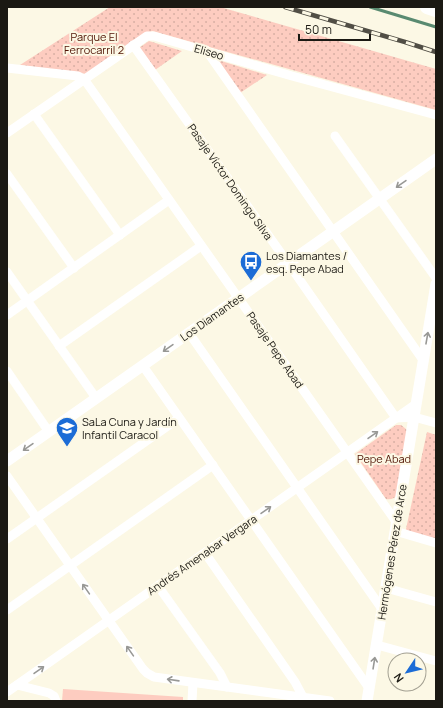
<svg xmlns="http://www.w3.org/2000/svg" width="443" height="708" font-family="Manrope,sans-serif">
<defs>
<pattern id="park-dots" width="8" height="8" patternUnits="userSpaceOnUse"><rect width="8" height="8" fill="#fdccc0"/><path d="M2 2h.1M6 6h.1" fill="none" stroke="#d8afa4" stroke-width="1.8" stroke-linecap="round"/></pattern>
</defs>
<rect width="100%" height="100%" fill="#fcf8e5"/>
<g fill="url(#park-dots)">
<path d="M110,7H179L182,8L191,7H220L436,69V110L152,31L86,74L20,65Z"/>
<path d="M149,41L182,51L155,70L139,48Z"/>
<path d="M218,60L267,75L240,93Z"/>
<path d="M396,425H401L406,429L409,433L398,495C394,498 392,500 386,499L355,454Z"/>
<path d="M427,432L436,435V540L407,532L406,529Z"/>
</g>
<path fill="#fdccc0" d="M63,689L183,697V701H62Z"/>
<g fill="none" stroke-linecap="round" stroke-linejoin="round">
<path stroke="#598a70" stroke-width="3" d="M370,7L436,27"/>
<g stroke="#fff" stroke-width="9">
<path d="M133,45L288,263L396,418L414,417L436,423"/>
<path d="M206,50L423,360"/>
<path d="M7,68L78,76L84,79L397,523"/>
<path d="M34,114L120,235"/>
<path d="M7,133L147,36H154L292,76L436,115"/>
<path d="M335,136L436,278"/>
<path d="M7,174L74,268"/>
<path d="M7,272L96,398"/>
<path d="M7,315L169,200"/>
<path d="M189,333L382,609"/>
<path d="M59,346L201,246"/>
<path d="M143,366L369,688"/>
<path d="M7,371L49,432"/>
<path d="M7,476L143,669L147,673L154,677L330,701"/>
<path d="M395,531L436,543"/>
<path d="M7,539L179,418"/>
<path d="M205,553L295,682L303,697L302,701"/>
<path d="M158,586L220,673L227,687"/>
<path d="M386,588L436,602"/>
<path d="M7,610L213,465"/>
<path d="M377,645L436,661"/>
<path d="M17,685L49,693L54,696L56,701"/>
<path d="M7,692L416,404"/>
<path d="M192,701L193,683"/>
</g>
<g stroke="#fff" stroke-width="11">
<path d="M7,461L436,159"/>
<path d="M367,701L436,284"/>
</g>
<path stroke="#fff" stroke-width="14" d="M427,7L436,10"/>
<g stroke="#514e45" stroke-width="4.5">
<path id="rail" d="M285,7L405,42L436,52"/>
</g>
<use href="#rail" stroke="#fcf8e5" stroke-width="3" stroke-dasharray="9" stroke-linecap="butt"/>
</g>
<defs><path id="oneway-shaft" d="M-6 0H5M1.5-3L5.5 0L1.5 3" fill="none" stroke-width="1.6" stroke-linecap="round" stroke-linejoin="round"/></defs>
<g stroke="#989895">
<use href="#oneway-shaft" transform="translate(401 184) rotate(145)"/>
<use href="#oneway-shaft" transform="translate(427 338) rotate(-80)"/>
<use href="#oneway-shaft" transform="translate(168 348) rotate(145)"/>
<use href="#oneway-shaft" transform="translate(373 435) rotate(-35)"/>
<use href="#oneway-shaft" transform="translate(28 447) rotate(145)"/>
<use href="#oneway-shaft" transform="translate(266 510) rotate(-35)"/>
<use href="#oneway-shaft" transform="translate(86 589) rotate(-125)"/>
<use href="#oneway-shaft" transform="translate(130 651) rotate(-125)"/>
<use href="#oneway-shaft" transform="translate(374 663) rotate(-81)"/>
<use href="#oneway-shaft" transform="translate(39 670) rotate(-35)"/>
<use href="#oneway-shaft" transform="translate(173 680) rotate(-172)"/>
</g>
<defs>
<g id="bus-pin" transform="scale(1.15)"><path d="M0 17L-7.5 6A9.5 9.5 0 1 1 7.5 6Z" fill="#1c6cd6" stroke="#fcf8e5"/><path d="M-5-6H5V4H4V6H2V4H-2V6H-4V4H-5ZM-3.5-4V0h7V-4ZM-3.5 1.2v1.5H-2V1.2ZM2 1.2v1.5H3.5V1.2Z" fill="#fff"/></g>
<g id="school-pin" transform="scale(1.15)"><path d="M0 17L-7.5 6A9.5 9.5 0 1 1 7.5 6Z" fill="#1c6cd6" stroke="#fcf8e5"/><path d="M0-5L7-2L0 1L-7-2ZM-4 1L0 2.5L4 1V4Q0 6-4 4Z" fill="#fff"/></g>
</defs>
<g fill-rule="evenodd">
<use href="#bus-pin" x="251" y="262"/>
<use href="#school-pin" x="67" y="428"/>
</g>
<g text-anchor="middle" stroke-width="4" stroke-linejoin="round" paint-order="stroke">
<g font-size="11" fill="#501304" stroke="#fcf8e5">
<text x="94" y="41">Parque El<tspan x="94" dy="13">Ferrocarril 2</tspan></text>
<text x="384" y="463">Pepe Abad</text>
</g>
<g font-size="11" fill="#1b1913" stroke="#fcf8e5">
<text transform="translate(209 52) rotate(16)" y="4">Eliseo</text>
<text transform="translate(230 182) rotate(55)" y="4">Pasaje Víctor Domingo Silva</text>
<text transform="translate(212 317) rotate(-35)" y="4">Los Diamantes</text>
<text transform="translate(275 350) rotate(55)" y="4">Pasaje Pepe Abad</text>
<text transform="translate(392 552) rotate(-81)" y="4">Hermógenes Pérez de Arce</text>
<text transform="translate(202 555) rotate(-35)" y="4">Andrés Amenabar Vergara</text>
</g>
<g font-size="11" fill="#1b1913" stroke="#fcf8e5" text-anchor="start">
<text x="266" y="260">Los Diamantes /<tspan x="266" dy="13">esq. Pepe Abad</tspan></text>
<text x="82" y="426">SaLa Cuna y Jardín<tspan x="82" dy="13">Infantil Caracol</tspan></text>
</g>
</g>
<rect width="443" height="708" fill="none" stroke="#1b1913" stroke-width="16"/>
<g transform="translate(407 672) rotate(235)"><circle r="19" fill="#fcf8e5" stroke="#a29f91"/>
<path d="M0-3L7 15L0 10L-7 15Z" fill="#1c6cd6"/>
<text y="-6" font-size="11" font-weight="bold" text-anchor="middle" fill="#1b1913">N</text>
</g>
<path d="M299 34v6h71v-6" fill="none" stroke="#1b1913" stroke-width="2"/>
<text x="305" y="34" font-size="12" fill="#1b1913" stroke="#fcf8e5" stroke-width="3" paint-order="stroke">50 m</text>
</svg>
